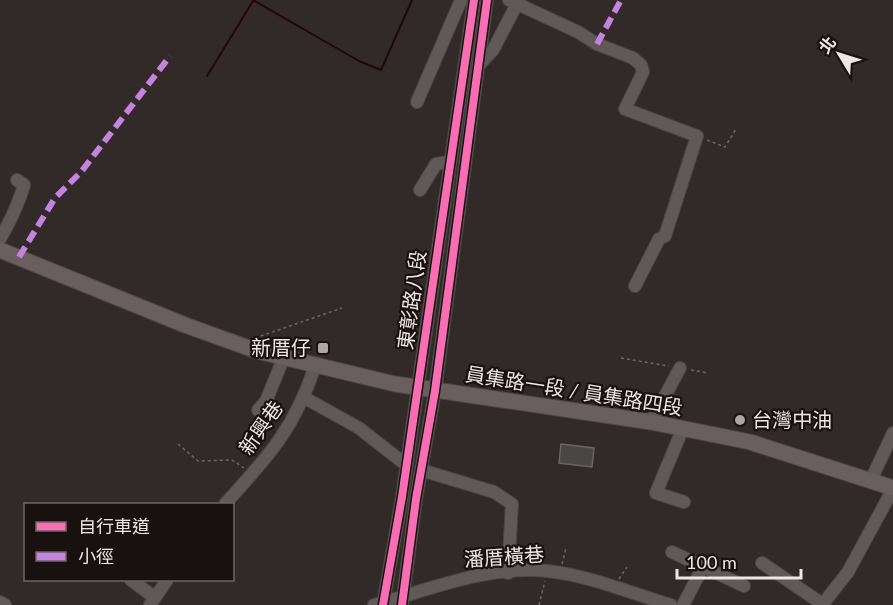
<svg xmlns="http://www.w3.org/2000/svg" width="893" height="605" font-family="Lato,'Noto Sans TC',sans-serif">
<rect width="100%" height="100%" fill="#322a28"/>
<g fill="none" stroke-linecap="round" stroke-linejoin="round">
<g stroke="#230707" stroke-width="2">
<path d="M253,0L359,61L381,70L412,0"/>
<path d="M207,76L253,1"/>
</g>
</g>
<path fill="#494745" stroke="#676664" stroke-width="1.5" d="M561,444L594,448L592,467L559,463Z"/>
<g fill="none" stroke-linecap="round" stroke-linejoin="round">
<g stroke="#4c4544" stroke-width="14">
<g id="minor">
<path d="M509,0L578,32L597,44L633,58L641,65L643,72L625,109L697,136L665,236L659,239L635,286"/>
<path d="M478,66L493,50L519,0"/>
<path d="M417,102L461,0"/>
<path d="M420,190L436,164L449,162"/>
<path d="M0,239C11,220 18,206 24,185L17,180"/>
<path d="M305,398L359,428L405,464"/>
<path d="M258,410L266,401L284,357"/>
<path d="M651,422L680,368"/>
<path d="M683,428L656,493L684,502"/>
<path d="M421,470L494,492L512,504L508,573"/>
<path d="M871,480L893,433"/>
<path d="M225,504C268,457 295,428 315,366"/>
<path d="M672,552L744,586"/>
<path d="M762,563L824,605"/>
<path d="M131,580L154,597"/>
<path d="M0,602L5,605"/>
<path d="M150,605L167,580"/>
<path d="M374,605C431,589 488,565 548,571C591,576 630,593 671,605"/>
<path d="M383,605L402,497L474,0"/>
<path d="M402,605L416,499L435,391L487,0"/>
<path d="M683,605L704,565"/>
<path d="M822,605L848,572L893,489"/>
</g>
</g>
<g stroke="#4c4544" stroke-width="17">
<path id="major" d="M0,250L185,325L257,351L395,384L651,422L750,442L893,488"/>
</g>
<g stroke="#6c6666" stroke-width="1.5" stroke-dasharray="3 3" stroke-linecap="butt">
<path d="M707,140L725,147L736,129"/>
<path d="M255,338L342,308"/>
<path d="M621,358L669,366"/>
<path d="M691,370L708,373"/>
<path d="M178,444L198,461L232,460L244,468"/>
<path d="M562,564L566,548"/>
<path d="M619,579L627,567"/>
<path d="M539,605L545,581"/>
</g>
<use href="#minor" stroke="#5f5958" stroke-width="12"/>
<use href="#major" stroke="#6a5f5e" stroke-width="15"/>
<g stroke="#c483df" stroke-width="6" stroke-dasharray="12 6" stroke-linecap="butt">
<path d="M597,44L621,0"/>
<path d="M19,257L55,198L81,172L170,56"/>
</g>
<g stroke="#181110" stroke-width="11">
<g id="cycleway">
<path d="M383,605L402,497L474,0"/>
<path d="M402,605L416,499L435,391L487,0"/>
</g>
</g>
<use href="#cycleway" stroke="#f96db3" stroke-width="8"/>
</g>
<g fill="#aea4a3" stroke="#181110" stroke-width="2">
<rect x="317" y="342" width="12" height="12" rx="3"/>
<circle cx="740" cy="420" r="6"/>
</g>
<g text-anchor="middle" stroke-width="4.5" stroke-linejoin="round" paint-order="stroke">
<g font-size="20" fill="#f0e5e5" stroke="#181110">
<text transform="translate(412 300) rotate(-82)" y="7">東彰路八段</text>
<text transform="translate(574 391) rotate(9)" y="7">員集路一段 / 員集路四段</text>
<text transform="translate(261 428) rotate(-55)" y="7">新興巷</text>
<text transform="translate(504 557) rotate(-4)" y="7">潘厝橫巷</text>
</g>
<g font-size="20" fill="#f0e5e5" stroke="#181110" text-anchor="end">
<text x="311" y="355">新厝仔</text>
<text x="752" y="427" text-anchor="start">台灣中油</text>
</g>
</g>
<rect x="24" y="503" width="210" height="78" fill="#181110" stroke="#6e6665" stroke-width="1.5"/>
<rect x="36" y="522" width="30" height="9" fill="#f96db3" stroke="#6e6665" stroke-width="1.5"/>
<text x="78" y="533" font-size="18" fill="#f0e5e5">自行車道</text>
<rect x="36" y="552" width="30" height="9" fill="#c483df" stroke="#6e6665" stroke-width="1.5"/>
<text x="78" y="563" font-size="18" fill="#f0e5e5">小徑</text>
<g transform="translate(839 54) rotate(308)" stroke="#181110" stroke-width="4.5" paint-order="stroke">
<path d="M0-4.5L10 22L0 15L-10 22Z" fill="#f0e5e5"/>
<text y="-9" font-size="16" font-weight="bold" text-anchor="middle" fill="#f0e5e5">北</text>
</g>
<path d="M677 569v9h124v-9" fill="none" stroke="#f0e5e5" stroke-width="3"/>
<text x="686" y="569" font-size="18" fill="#f0e5e5" stroke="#181110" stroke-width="4.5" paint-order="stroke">100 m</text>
</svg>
